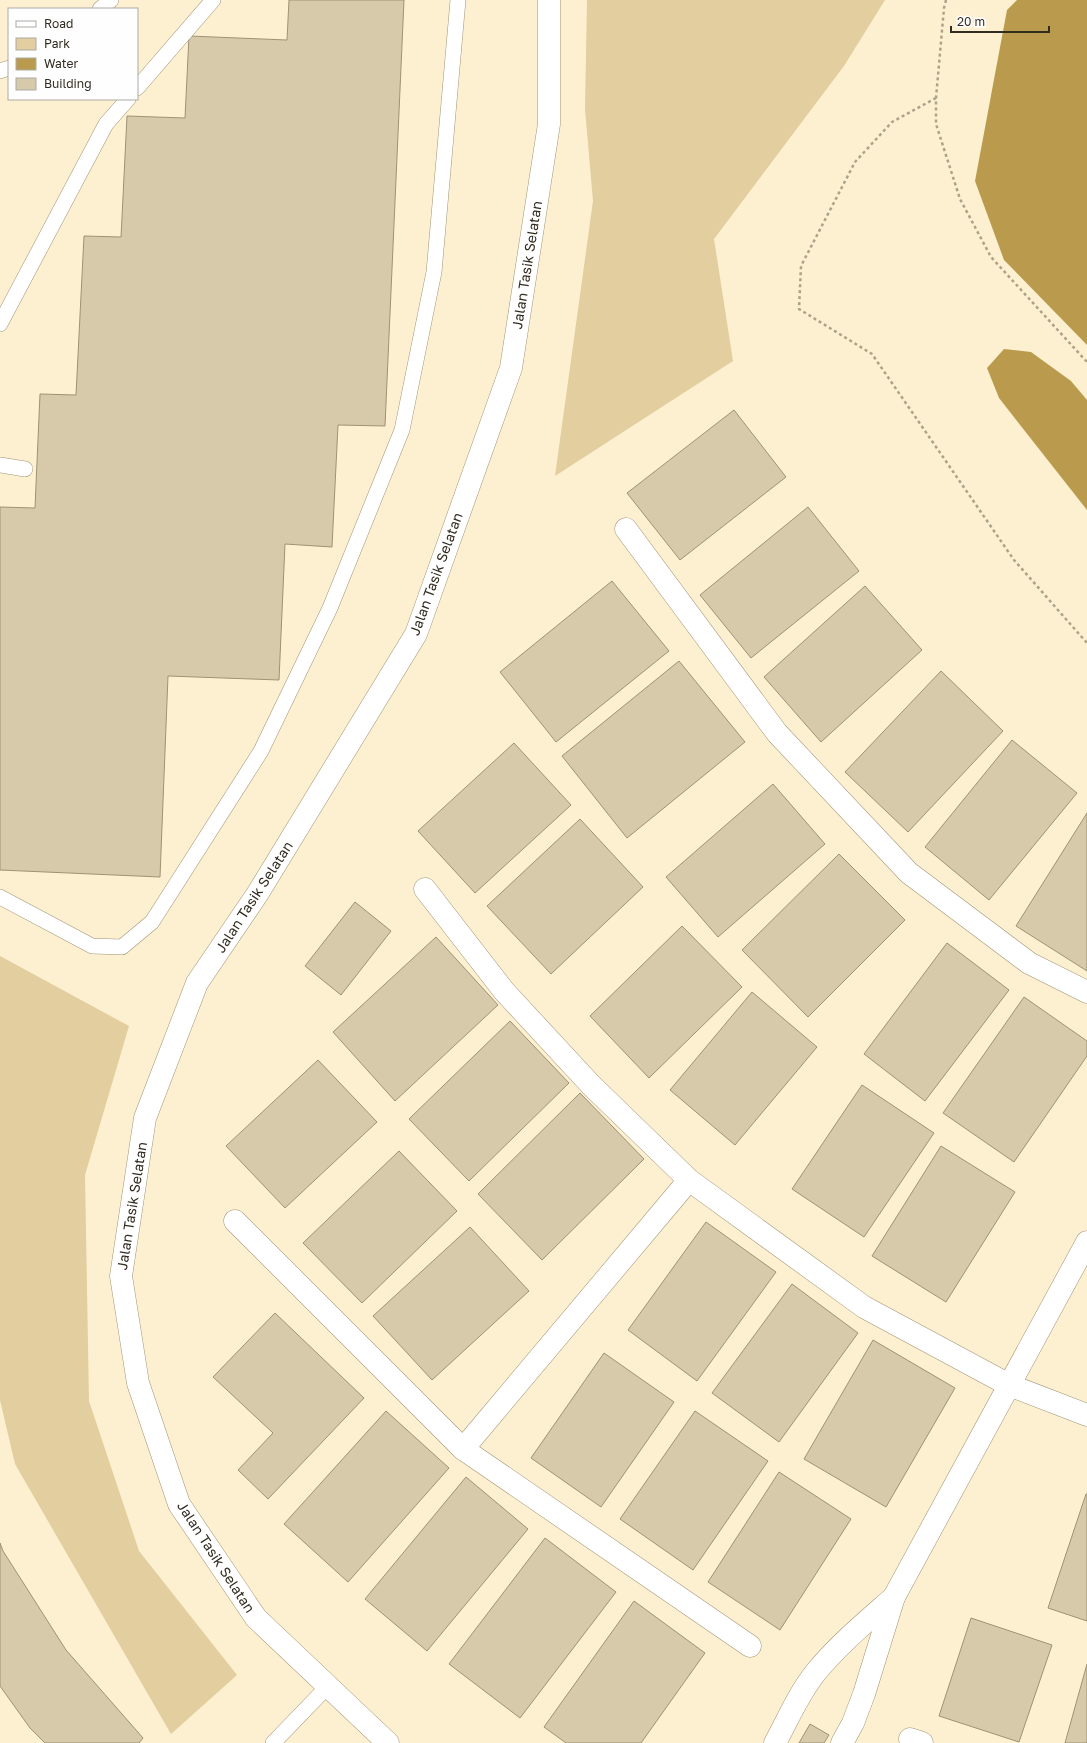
<svg xmlns="http://www.w3.org/2000/svg" width="1087" height="1743" font-family="'Golos Text',sans-serif">
<rect width="100%" height="100%" fill="#fdf0d0"/>
<g fill="#e2ce9e">
<path d="M587,0H885L844,66L714,239L733,361L555,476L593,201L585,109Z"/>
<path d="M0,956L129,1026L85,1175L89,1401L139,1551L237,1675L171,1734L15,1464L0,1400Z"/>
</g>
<g fill="#ba9b4d">
<path d="M1017,0H1087V345L1004,260L975,181L1007,10Z"/>
<path d="M1004,349L1031,352L1071,381L1087,400V510L999,398L987,368Z"/>
</g>
<g fill="#d7caab" stroke="#9e9275">
<path d="M289,0H404L385,426L338,425L332,547L285,544L279,680L168,676L160,877L0,870V507L35,508L40,394L76,395L84,236L121,237L127,116L185,118L189,36L287,40Z"/>
<path d="M734,410L786,477L680,560L627,493Z"/>
<path d="M808,507L859,571L751,658L700,595Z"/>
<path d="M612,581L669,651L556,742L500,672Z"/>
<path d="M865,586L922,650L821,742L764,677Z"/>
<path d="M679,661L745,742L627,838L562,756Z"/>
<path d="M941,671L1003,731L908,832L845,772Z"/>
<path d="M1012,740L1077,793L989,900L925,847Z"/>
<path d="M514,743L571,805L475,893L418,831Z"/>
<path d="M773,784L825,844L718,937L666,877Z"/>
<path d="M1087,813V971L1016,926Z"/>
<path d="M580,819L643,887L551,974L487,906Z"/>
<path d="M839,854L905,920L808,1017L742,950Z"/>
<path d="M355,902L391,931L341,995L305,966Z"/>
<path d="M682,926L742,987L649,1078L590,1016Z"/>
<path d="M436,937L498,1005L395,1101L333,1032Z"/>
<path d="M947,943L1009,990L925,1101L864,1054Z"/>
<path d="M752,992L817,1047L735,1145L670,1090Z"/>
<path d="M1024,997L1087,1041V1056L1014,1162L943,1113Z"/>
<path d="M510,1021L569,1083L469,1181L409,1119Z"/>
<path d="M318,1060L377,1122L285,1208L226,1146Z"/>
<path d="M862,1085L934,1133L864,1237L792,1189Z"/>
<path d="M580,1093L644,1159L542,1260L478,1194Z"/>
<path d="M941,1146L1015,1192L946,1302L872,1256Z"/>
<path d="M399,1151L457,1211L362,1303L303,1243Z"/>
<path d="M706,1222L776,1272L697,1381L628,1330Z"/>
<path d="M470,1227L529,1291L432,1380L373,1316Z"/>
<path d="M792,1284L858,1333L779,1442L712,1393Z"/>
<path d="M275,1313L364,1398L268,1499L238,1470L273,1433L213,1377Z"/>
<path d="M873,1340L955,1388L886,1507L804,1459Z"/>
<path d="M604,1353L674,1402L601,1507L531,1458Z"/>
<path d="M386,1411L449,1468L348,1582L284,1524Z"/>
<path d="M695,1411L768,1461L693,1570L620,1519Z"/>
<path d="M779,1472L851,1519L780,1630L708,1582Z"/>
<path d="M466,1477L528,1529L427,1651L365,1599Z"/>
<path d="M1086,1494H1087V1621L1048,1608Z"/>
<path d="M545,1538L616,1592L520,1718L449,1664Z"/>
<path d="M0,1543L3,1551L66,1650L143,1738L139,1743H45L30,1728L0,1686Z"/>
<path d="M634,1601L705,1653L641,1743H566L544,1727Z"/>
<path d="M971,1618L1052,1645L1019,1742L939,1716Z"/>
<path d="M1087,1664V1743H1065Z"/>
<path d="M810,1724L829,1735L824,1743H799Z"/>
</g>
<g fill="none" stroke-linecap="round" stroke-linejoin="round">
<g stroke="#a09477" stroke-width="16">
<g id="service">
<path d="M100,9L111,0"/>
<path d="M0,71L9,68"/>
<path d="M137,88L213,0"/>
<path d="M0,324L106,124L128,99"/>
<path d="M0,465L25,469"/>
<path d="M0,897L92,946L122,947L152,922L261,751L330,608L402,430L434,272L458,0"/>
<path d="M273,1743L328,1686"/>
</g>
</g>
<g stroke="#a09477" stroke-width="23">
<g id="minor">
<path d="M626,529L777,733L909,873L1029,963L1087,992"/>
<path d="M425,889L504,991L591,1085L689,1180L864,1307L1009,1385L1087,1415"/>
<path d="M235,1221L463,1449L750,1646"/>
<path d="M463,1449L689,1180"/>
<path d="M910,1739L922,1743"/>
<path d="M388,1743L256,1618L179,1504L138,1383L121,1276L145,1118L197,983L258,893L416,634L511,368L549,124V0"/>
<path d="M775,1743C788,1719 799,1693 816,1672C839,1644 867,1621 894,1597"/>
<path d="M842,1743L853,1723L864,1694L894,1597L1087,1242"/>
</g>
</g>
<g stroke="#aca28a" stroke-width="2.5" stroke-dasharray="3 3" stroke-linecap="butt">
<path d="M946,0L944,8L936,98V124L960,199L991,257L1087,362"/>
<path d="M936,98L892,122L855,162L801,266L799,309L872,354L1014,560L1087,643"/>
</g>
<use href="#service" stroke="#fff" stroke-width="15"/>
<use href="#minor" stroke="#fff" stroke-width="22"/>
</g>
<g text-anchor="middle" stroke-width="3.5" stroke-linejoin="round" paint-order="stroke">
<g font-size="14" fill="#312c20" stroke="#fefefe">
<text transform="translate(527 265) rotate(-81)" y="5">Jalan Tasik Selatan</text>
<text transform="translate(436 574) rotate(-70)" y="5">Jalan Tasik Selatan</text>
<text transform="translate(254 897) rotate(-57)" y="5">Jalan Tasik Selatan</text>
<text transform="translate(132 1206) rotate(-81)" y="5">Jalan Tasik Selatan</text>
<text transform="translate(216 1557) rotate(57)" y="5">Jalan Tasik Selatan</text>
</g>
</g>
<rect x="8" y="8" width="130" height="92" fill="#fefefe" stroke="#acaaa5"/>
<rect x="16" y="21" width="20" height="6" fill="#ffffff" stroke="#acaaa5"/>
<text x="44" y="28" font-size="12" fill="#312c20">Road</text>
<rect x="16" y="38" width="20" height="12" fill="#e2ce9e" stroke="#acaaa5"/>
<text x="44" y="48" font-size="12" fill="#312c20">Park</text>
<rect x="16" y="58" width="20" height="12" fill="#ba9b4d" stroke="#acaaa5"/>
<text x="44" y="68" font-size="12" fill="#312c20">Water</text>
<rect x="16" y="78" width="20" height="12" fill="#d7caab" stroke="#acaaa5"/>
<text x="44" y="88" font-size="12" fill="#312c20">Building</text>
<path d="M951 26v6h98v-6" fill="none" stroke="#312c20" stroke-width="2"/>
<text x="957" y="26" font-size="12" fill="#312c20" stroke="#fefefe" stroke-width="3" paint-order="stroke">20 m</text>
</svg>
